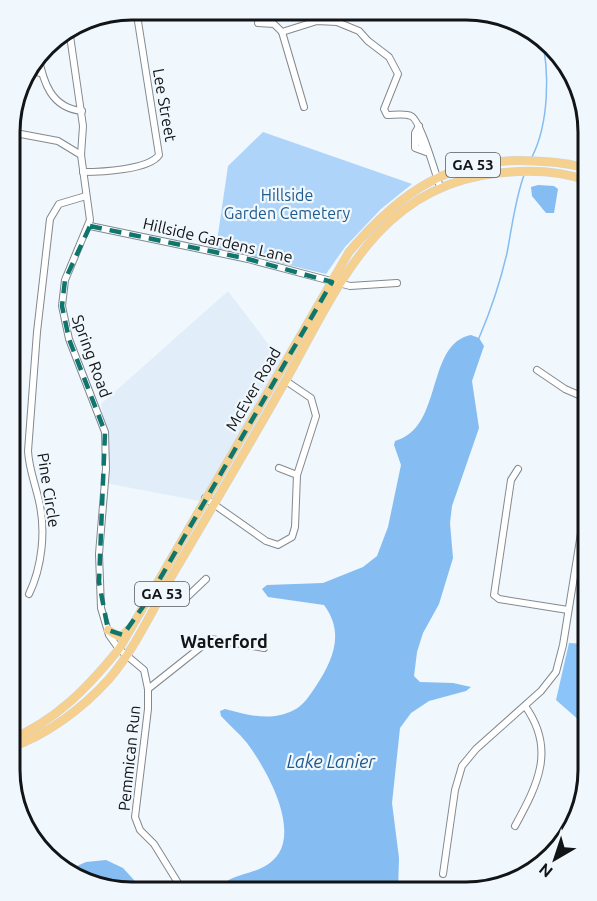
<svg xmlns="http://www.w3.org/2000/svg" width="597" height="901" font-family="Ubuntu,sans-serif">
<rect width="100%" height="100%" fill="#f0f7fd"/>
<path fill="#e1eefa" d="M228,291L288,370L210,503L105,483L108,441L101,404Z"/>
<path fill="#aed5f9" d="M263,132L412,184L381,209L345,247L326,274L216,248L228,166Z"/>
<path fill="#8bc4f9" d="M569,643L588,644V728L556,700Z"/>
<g fill="#85bcf1">
<path d="M538,185L554,186L558,189L554,213H546L532,196L531,187Z"/>
<path d="M471,335L479,338L484,346L472,381L479,428L452,506L450,523L453,558L439,604L423,633L417,652L414,676L420,682L453,683L471,687L466,691L429,701L411,713L400,728L392,803L399,858L398,892L225,891L223,884C238,871 265,875 279,853C297,823 265,767 247,743C239,733 229,725 221,716L220,711L225,709C248,715 271,722 294,710C303,706 310,695 316,686C333,660 345,633 324,605L268,597L262,589L267,585L323,583L363,567L377,556L388,527L401,465L394,445L395,441C444,428 425,344 471,335Z"/>
<path d="M106,860L123,868L144,891H115L66,871L86,862Z"/>
</g>
<g fill="none" stroke-linecap="round" stroke-linejoin="round">
<g stroke="#85bcf1" stroke-width="1.5">
<path d="M532,157C549,123 550,71 541,35"/>
<path d="M479,338C491,310 500,283 507,253C512,227 515,200 524,175"/>
</g>
<g stroke="#83898f" stroke-width="8">
<g id="minor">
<path d="M258,23L274,24L282,32"/>
<path d="M69,29L83,126L81,155L90,220L65,280L62,306L69,339L105,432L106,469L99,554L101,608L109,635L119,649L144,670L148,689V709L135,817L140,830L154,844L183,891"/>
<path d="M38,55C43,82 51,108 82,111"/>
<path d="M25,70L41,73"/>
<path d="M304,107L282,32L317,21L337,22L359,31L368,41L389,57L398,74L384,109L387,115C394,115 405,113 411,116C420,119 436,175 440,187"/>
<path d="M419,126L415,133V148L426,152"/>
<path d="M419,130L422,150"/>
<path d="M10,132L58,141L81,155"/>
<path d="M83,172C100,172 149,170 159,155L137,15"/>
<path d="M90,226L248,259L350,286L397,283"/>
<path d="M537,370L565,389L588,399"/>
<path d="M279,468L297,475"/>
<path d="M518,469L511,480L494,595L499,599L568,610"/>
<path d="M205,498L266,541L278,545L292,537L295,527L297,475L316,416L311,398L286,381"/>
<path d="M29,594C42,567 46,531 39,501C35,483 29,469 28,451L37,332L50,219L59,204L86,196"/>
<path d="M160,596C170,593 176,600 186,598L206,579"/>
<path d="M148,689L211,639L264,648"/>
<path d="M515,826C538,784 556,749 525,706"/>
<path d="M443,874L455,790L462,766L476,749L541,691L556,672L563,645L588,490"/>
</g>
</g>
<g stroke="#d4d5d5" stroke-width="9">
<g id="major">
<path d="M108,630L118,636L123,635L128,630"/>
<path d="M9,740C56,721 88,687 119,649L349,252C401,191 451,156 534,161C552,162 571,163 588,169"/>
<path d="M9,748C46,736 83,708 109,679C134,650 151,613 170,579C209,513 248,447 286,380C338,287 378,185 499,173C527,170 561,171 588,181"/>
</g>
</g>
<use href="#minor" stroke="#fff" stroke-width="6"/>
<use href="#major" stroke="#f5d08e" stroke-width="8"/>
</g>
<path fill="none" stroke="#0f766e" stroke-width="4.5" stroke-dasharray="12 8" stroke-linejoin="round" d="M90,226L248,259L332,282L147,601L123,635L108,630L99,582L105,432L69,339L62,306L65,280Z"/>
<g text-anchor="middle" stroke-width="4.5" stroke-linejoin="round" paint-order="stroke">
<g fill="#f0f7fd" stroke="#55585b" stroke-width="1.5">
<rect x="446" y="153" width="54" height="24" rx="4.5"/>
<rect x="135" y="582" width="54" height="24" rx="4.5"/>
</g>
<g font-size="15" font-weight="bold" fill="#121416">
<text x="473" y="170">GA 53</text>
<text x="162" y="599">GA 53</text>
</g>
<g font-size="16" fill="#121416" stroke="#f0f7fd">
<text transform="translate(165 105) rotate(80)" y="6">Lee Street</text>
<text transform="translate(218 240) rotate(13)" y="6">Hillside Gardens Lane</text>
<text transform="translate(92 356) rotate(70)" y="6">Spring Road</text>
<text transform="translate(253 389) rotate(-60)" y="6">McEver Road</text>
<text transform="translate(49 490) rotate(81)" y="6">Pine Circle</text>
<text transform="translate(129 758) rotate(-84)" y="6">Pemmican Run</text>
</g>
<g font-size="16" fill="#1f5c8d" stroke="#f0f7fd">
<text x="287" y="201">Hillside<tspan x="287" dy="18">Garden Cemetery</tspan></text>
</g>
<g font-size="18" font-weight="bold" fill="#121416" stroke="#f0f7fd">
<text x="224" y="648">Waterford</text>
</g>
<g font-size="18" font-style="italic" fill="#20598b" stroke="#f0f7fd">
<text x="331" y="768">Lake Lanier</text>
</g>
</g>
<path d="M0 0H597V901H0ZM132 20H466A112 112 0 0 1 578 132V770A112 112 0 0 1 466 882H132A112 112 0 0 1 20 770V132A112 112 0 0 1 132 20Z" fill="#f0f7fd" fill-rule="evenodd"/>
<path fill="none" stroke="#121416" stroke-width="3" d="M132 20H466A112 112 0 0 1 578 132V770A112 112 0 0 1 466 882H132A112 112 0 0 1 20 770V132A112 112 0 0 1 132 20Z"/>
<g transform="translate(555 859) rotate(219)" stroke="#f0f7fd" stroke-width="4.5" paint-order="stroke">
<path d="M0-4.5L10 22L0 15L-10 22Z" fill="#121416"/>
<text y="-9" font-size="16" font-weight="bold" text-anchor="middle" fill="#121416">N</text>
</g>
</svg>
